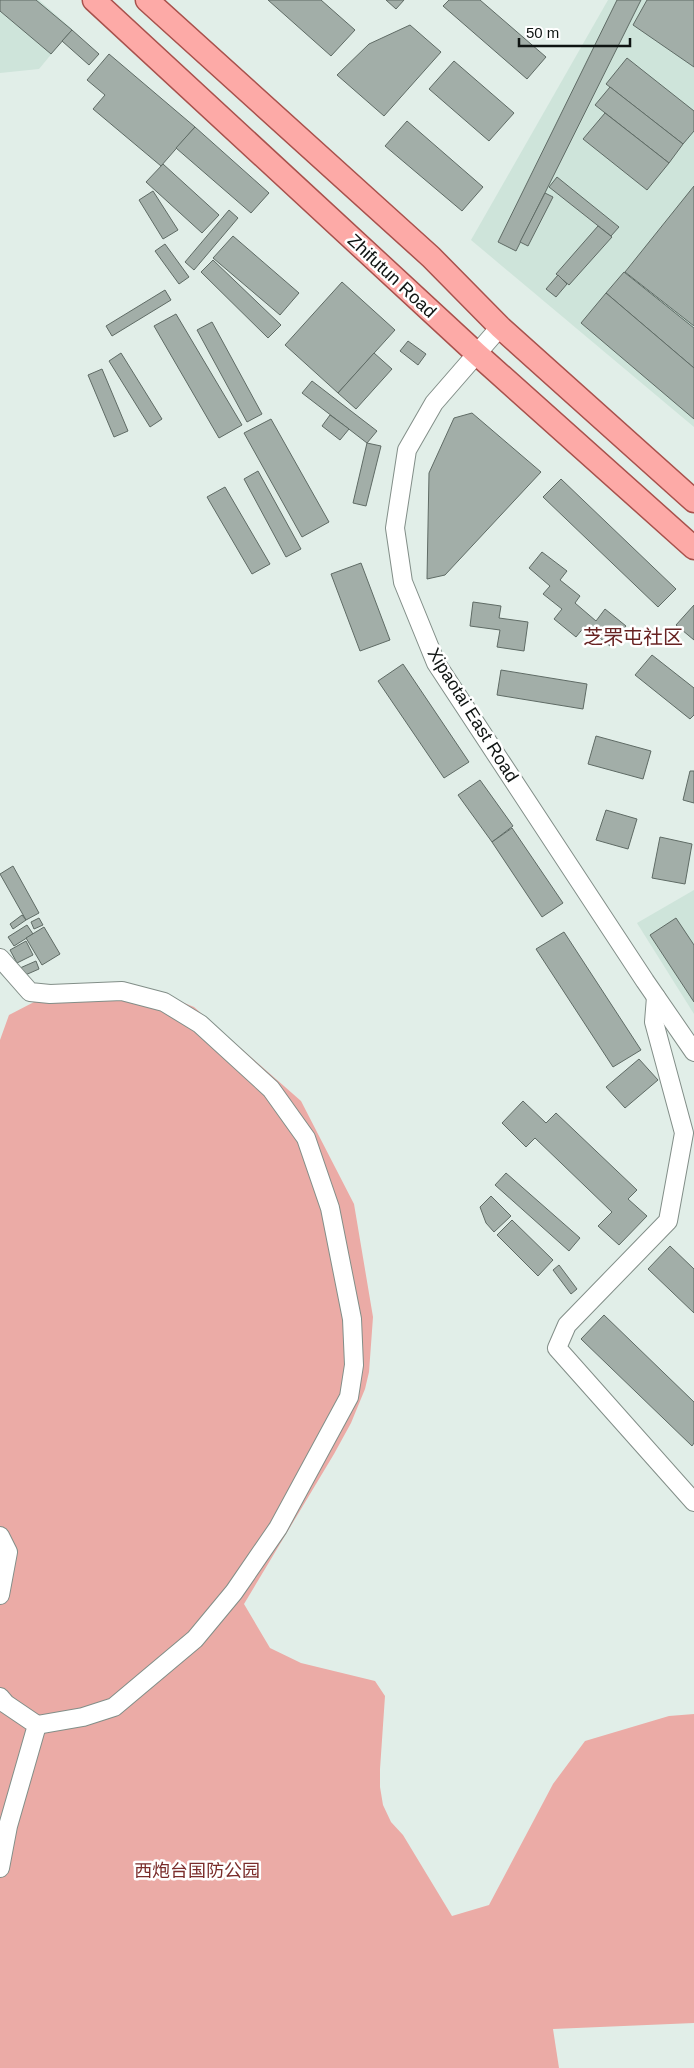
<svg xmlns="http://www.w3.org/2000/svg" width="694" height="2068" font-family="Arial,'Noto Sans SC',sans-serif">
<rect width="100%" height="100%" fill="#e1eee8"/>
<g fill="#cee4da">
<path d="M0,0H39L72,29L39,69L0,73Z"/>
<path d="M608,0H694V427L471,240Z"/>
<path d="M694,890V1014L637,923Z"/>
</g>
<path fill="#ebaba6" d="M63,987L160,993L194,1007L301,1101L354,1204L373,1317L369,1372L365,1389L351,1423L334,1454L244,1604L270,1648L301,1663L375,1681L385,1696L380,1769V1787L383,1805L391,1822L403,1835L452,1916L489,1905L553,1784L585,1741L669,1716L694,1714V2023L553,2029L559,2068H0V1040L9,1015Z"/>
<g fill="#a2aea8" stroke="#5f6b65">
<path d="M0,0H36L72,30L51,54L0,11Z"/>
<path d="M268,0H321L355,30L331,56Z"/>
<path d="M386,0H404L396,9Z"/>
<path d="M449,0H480L546,57L527,79L443,6Z"/>
<path d="M617,0H641L516,251L498,242Z"/>
<path d="M647,0H694V67L633,25Z"/>
<path d="M410,25L441,52L384,116L337,75L369,44Z"/>
<path d="M72,30L99,54L89,65L62,41Z"/>
<path d="M109,54L195,127L161,166L93,109L105,95L87,80Z"/>
<path d="M627,58L694,111V131L683,144L606,84Z"/>
<path d="M454,61L514,113L489,141L429,89Z"/>
<path d="M610,87L683,144L669,163L595,105Z"/>
<path d="M605,113L669,163L647,190L583,139Z"/>
<path d="M407,121L483,187L462,211L385,146Z"/>
<path d="M195,127L269,193L251,213L176,148Z"/>
<path d="M163,164L219,215L202,233L146,182Z"/>
<path d="M557,177L619,227L611,236L549,187Z"/>
<path d="M694,186V326L625,272Z"/>
<path d="M153,191L178,230L163,239L139,200Z"/>
<path d="M545,193L553,197L528,246L520,242Z"/>
<path d="M229,210L238,218L194,270L185,262Z"/>
<path d="M598,226L612,237L569,285L556,274Z"/>
<path d="M233,236L299,293L280,315L213,258Z"/>
<path d="M165,244L189,277L179,284L155,251Z"/>
<path d="M213,260L281,325L268,338L201,272Z"/>
<path d="M624,272L694,328V368L606,293Z"/>
<path d="M558,275L567,284L556,297L546,289Z"/>
<path d="M342,282L395,330L338,393L285,345Z"/>
<path d="M165,290L171,300L112,336L106,326Z"/>
<path d="M606,293L694,368V419L581,323Z"/>
<path d="M176,314L242,425L219,438L154,326Z"/>
<path d="M212,322L262,414L247,422L197,330Z"/>
<path d="M408,341L426,354L418,365L400,351Z"/>
<path d="M121,353L162,419L150,427L109,361Z"/>
<path d="M374,353L392,369L356,409L338,393Z"/>
<path d="M102,369L128,431L114,437L88,375Z"/>
<path d="M312,381L377,431L367,443L302,393Z"/>
<path d="M472,413L541,472L445,575L427,579L429,473L454,418Z"/>
<path d="M330,415L349,429L340,440L322,426Z"/>
<path d="M271,419L329,522L302,537L244,433Z"/>
<path d="M367,443L381,446L366,506L353,503Z"/>
<path d="M258,471L301,549L286,557L244,479Z"/>
<path d="M561,479L676,589L658,607L543,497Z"/>
<path d="M225,487L270,564L252,574L207,497Z"/>
<path d="M542,552L567,571L560,580L580,596L575,603L596,621L605,609L626,626L610,646L585,626L576,637L554,619L562,609L543,594L550,586L529,568Z"/>
<path d="M361,563L390,640L360,651L331,574Z"/>
<path d="M473,602L501,606L499,618L528,622L524,651L497,647L500,630L470,626Z"/>
<path d="M694,605V640L676,625Z"/>
<path d="M652,655L694,688V715L690,719L635,675Z"/>
<path d="M403,664L469,762L444,778L378,681Z"/>
<path d="M501,670L587,684L583,709L497,695Z"/>
<path d="M596,736L651,751L643,779L588,764Z"/>
<path d="M690,771H694V803L683,800Z"/>
<path d="M480,780L513,826L492,842L458,795Z"/>
<path d="M606,810L637,819L628,849L596,840Z"/>
<path d="M512,828L563,903L542,917L492,842Z"/>
<path d="M660,837L692,844L685,884L652,878Z"/>
<path d="M13,866L39,913L26,920L0,874Z"/>
<path d="M22,915L26,920L13,929L10,924Z"/>
<path d="M39,918L43,925L34,929L31,922Z"/>
<path d="M676,918L694,945V1002L650,935Z"/>
<path d="M27,925L33,934L14,946L8,937Z"/>
<path d="M44,927L60,954L42,965L26,938Z"/>
<path d="M564,932L641,1050L613,1067L536,949Z"/>
<path d="M26,941L33,955L17,963L10,950Z"/>
<path d="M36,961L39,969L23,976L20,968Z"/>
<path d="M639,1059L658,1080L625,1108L606,1087Z"/>
<path d="M523,1101L546,1123L556,1113L637,1190L628,1199L647,1216L619,1245L598,1226L612,1212L535,1138L526,1147L502,1123Z"/>
<path d="M506,1173L580,1238L569,1251L495,1185Z"/>
<path d="M491,1196L511,1216L494,1232L486,1223L480,1207Z"/>
<path d="M512,1220L553,1260L538,1276L497,1235Z"/>
<path d="M670,1246L694,1269V1313L648,1269Z"/>
<path d="M559,1265L577,1289L571,1294L553,1270Z"/>
<path d="M604,1315L694,1402V1443L692,1446L581,1339Z"/>
</g>
<g fill="none" stroke-linecap="round" stroke-linejoin="round">
<g stroke="#828e88" stroke-width="20">
<g id="minor">
<path d="M500,327L434,403L407,450L395,528L403,582L436,663L645,981L694,1052"/>
<path d="M0,958L30,992L50,994L122,991L164,1002L200,1024L271,1089L306,1138L330,1208L352,1319L354,1365L349,1397L278,1528L234,1592L195,1639L114,1707L83,1717L37,1725"/>
<path d="M656,997L654,1022L684,1133L668,1221L567,1325L557,1348L694,1502"/>
<path d="M0,1536L8,1552L0,1595"/>
<path d="M0,1697L6,1704L37,1725L8,1826L0,1868"/>
</g>
</g>
<g stroke="#a8514c" stroke-width="25">
<g id="major">
<path d="M94,0L476,353L694,548"/>
<path d="M147,0L431,257L500,327L694,501"/>
</g>
</g>
<use href="#minor" stroke="#fff" stroke-width="18"/>
<use href="#major" stroke="#fdaaa7" stroke-width="22"/>
</g>
<g text-anchor="middle" stroke-width="5" stroke-linejoin="round" paint-order="stroke">
<g font-size="18" fill="#0f1412" stroke="#fff">
<text transform="translate(392 276) rotate(43)" y="6">Zhifutun Road</text>
<text transform="translate(473 715) rotate(58)" y="6">Xipaotai East Road</text>
</g>
<g font-size="18" fill="#7a2d2b" stroke="#fff">
<text x="197" y="1877">西炮台国防公园</text>
</g>
<g font-size="20" fill="#682322" stroke="#fff">
<text x="633" y="644">芝罘屯社区</text>
</g>
</g>
<path d="M519 38v8h111v-8" fill="none" stroke="#0f1412" stroke-width="2.5"/>
<text x="526" y="38" font-size="15" fill="#0f1412" stroke="#ffffff" stroke-width="4" paint-order="stroke">50 m</text>
</svg>
